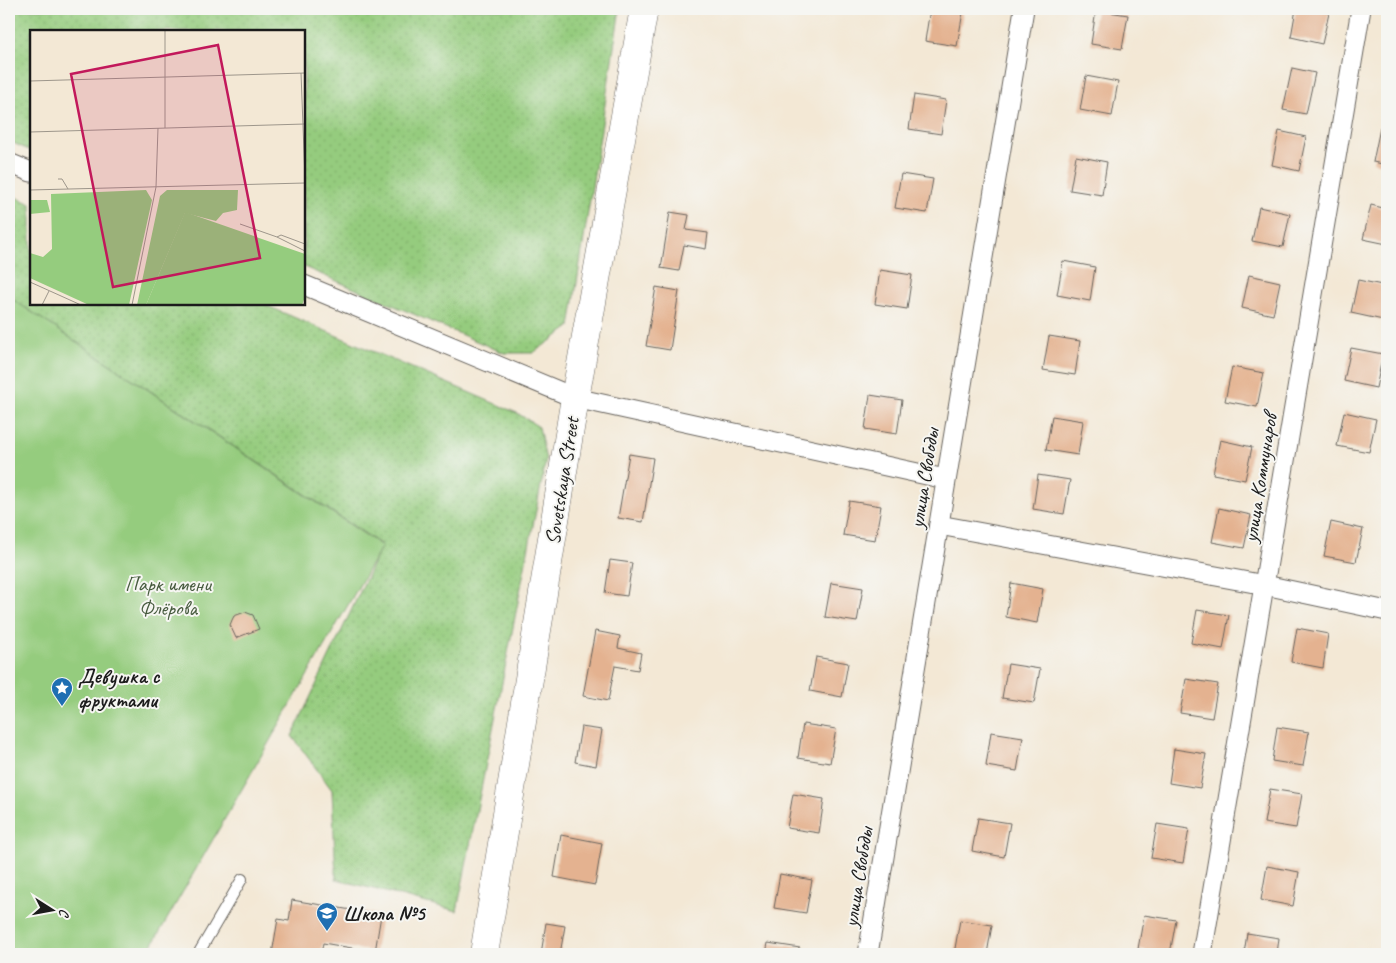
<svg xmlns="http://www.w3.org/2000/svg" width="1396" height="963" font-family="Caveat,sans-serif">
<defs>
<pattern id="grass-dots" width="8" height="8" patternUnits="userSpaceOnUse" patternTransform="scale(1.25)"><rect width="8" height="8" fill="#95cc7e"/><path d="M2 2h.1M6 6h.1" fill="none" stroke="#80af6c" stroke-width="1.8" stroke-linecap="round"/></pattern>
</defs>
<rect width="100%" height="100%" fill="#f6f6f2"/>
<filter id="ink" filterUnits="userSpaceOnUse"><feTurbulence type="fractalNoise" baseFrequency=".02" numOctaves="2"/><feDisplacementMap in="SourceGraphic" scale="10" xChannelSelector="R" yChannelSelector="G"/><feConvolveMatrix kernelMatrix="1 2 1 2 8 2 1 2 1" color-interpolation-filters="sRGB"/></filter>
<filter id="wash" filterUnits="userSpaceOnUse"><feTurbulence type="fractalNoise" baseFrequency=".0096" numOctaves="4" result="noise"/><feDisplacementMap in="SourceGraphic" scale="20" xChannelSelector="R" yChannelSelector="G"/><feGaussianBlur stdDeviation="1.12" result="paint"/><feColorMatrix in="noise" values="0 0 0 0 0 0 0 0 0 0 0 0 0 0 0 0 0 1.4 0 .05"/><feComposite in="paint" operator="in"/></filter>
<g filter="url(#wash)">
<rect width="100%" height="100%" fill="#f3e8d5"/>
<g fill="url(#grass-dots)" stroke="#58744d">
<path d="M9,9H620L570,327L533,353H504L304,267V31H31V151L9,141Z"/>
<path d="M9,194L31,204V304H263L517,413L539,427L546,460L457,911L336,879L332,790L292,736L382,545L9,297Z"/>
</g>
<path fill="#95cc7e" stroke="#58744d" d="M9,297L382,546L147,954H9Z"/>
<g id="blocks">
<g fill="#e4b290">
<path d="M930,9L963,12L957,46L925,41Z"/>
<path d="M1296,9H1330L1322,44L1291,37Z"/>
<path d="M1096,10L1128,15L1122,49L1091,44Z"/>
<path d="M1292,68L1315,73L1306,114L1283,110Z"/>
<path d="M1086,76L1118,82L1112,116L1080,110Z"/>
<path d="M914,95L946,100L941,134L909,129Z"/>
<path d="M1380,128L1387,130V165L1373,162Z"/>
<path d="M1279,131L1306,137L1299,171L1272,165Z"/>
<path d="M1076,156L1107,162L1102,195L1070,190Z"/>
<path d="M901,174L933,179L927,213L895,208Z"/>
<path d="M1371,205L1387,209V244L1363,239Z"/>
<path d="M1259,207L1290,214L1283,247L1252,241Z"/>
<path d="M670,212L689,215L686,230L708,233L706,249L684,245L679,271L661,268Z"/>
<path d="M1063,261L1095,267L1090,301L1057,295Z"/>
<path d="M880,270L912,275L907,309L875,304Z"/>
<path d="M1249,275L1280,282L1273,315L1242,308Z"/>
<path d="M1358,280L1387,286L1383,320L1351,313Z"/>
<path d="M656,287L679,291L670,350L646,346Z"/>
<path d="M1049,336L1080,341L1075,375L1043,370Z"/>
<path d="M1351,348L1383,354L1376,388L1344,381Z"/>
<path d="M1232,367L1264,373L1257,407L1225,401Z"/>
<path d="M870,395L902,400L897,434L865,429Z"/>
<path d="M1344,412L1376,419L1369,452L1337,446Z"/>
<path d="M1052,416L1083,421L1078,455L1046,450Z"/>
<path d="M1220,440L1252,447L1245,480L1213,474Z"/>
<path d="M629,454L653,458L643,522L618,518Z"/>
<path d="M1038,475L1070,480L1064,514L1033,509Z"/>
<path d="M849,501L881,506L875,540L843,535Z"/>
<path d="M1219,508L1251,515L1244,548L1212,542Z"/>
<path d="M1331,522L1363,529L1356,562L1324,556Z"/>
<path d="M610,560L632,563L627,596L605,593Z"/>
<path d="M831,583L863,588L857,622L825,617Z"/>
<path d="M1011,583L1043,589L1037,623L1006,617Z"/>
<path d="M1197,610L1229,615L1223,649L1191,643Z"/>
<path d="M245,612L253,615L259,629L236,638L230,625L232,620L234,616Z"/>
<path d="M1297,628L1328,634L1323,668L1291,662Z"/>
<path d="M595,631L620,636L618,648L641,653L638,670L615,666L608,701L583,696Z"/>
<path d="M816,657L848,663L842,697L810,691Z"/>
<path d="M1008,664L1040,669L1034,703L1002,698Z"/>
<path d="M1186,679L1218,684L1212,718L1180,713Z"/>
<path d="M803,724L836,729L830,763L798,758Z"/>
<path d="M581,727L602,730L596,766L575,762Z"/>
<path d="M1277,727L1309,732L1303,766L1272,761Z"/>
<path d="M991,732L1023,737L1017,771L986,766Z"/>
<path d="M1174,749L1206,754L1200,788L1169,783Z"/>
<path d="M1270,789L1302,794L1296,828L1264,823Z"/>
<path d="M793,794L824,799L819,833L787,828Z"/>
<path d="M978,818L1010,823L1004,857L972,851Z"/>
<path d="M1157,824L1189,829L1183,863L1151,858Z"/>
<path d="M561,835L602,843L595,885L554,877Z"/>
<path d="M1267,866L1299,872L1293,906L1261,900Z"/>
<path d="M780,874L812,880L806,913L774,908Z"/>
<path d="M292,900L381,915L375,952L323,943L321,954H272L278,919L289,921Z"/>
<path d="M1144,915L1176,920L1170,954L1138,949Z"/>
<path d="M960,920L992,925L987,954H954Z"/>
<path d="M546,923L565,926L560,954H541Z"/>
<path d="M1247,933L1279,938L1277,954H1244Z"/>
<path d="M768,943L800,948L799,954H766Z"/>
</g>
</g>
</g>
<g filter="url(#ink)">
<use href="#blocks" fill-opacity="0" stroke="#67635d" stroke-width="1"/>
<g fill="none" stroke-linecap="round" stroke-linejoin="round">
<g stroke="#67635d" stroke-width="12">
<path id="service" d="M198,954L242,879"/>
</g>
<g stroke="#67635d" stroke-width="21">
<g id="minor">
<path d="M9,163L31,172"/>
<path d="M304,285L575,398L945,479"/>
<path d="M939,525L1265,585L1387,611"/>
<path d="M868,954L1024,9"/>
<path d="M1202,954L1361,9"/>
</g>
</g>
<g stroke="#67635d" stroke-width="29">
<path id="secondary" d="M484,954L575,398L644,9"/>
</g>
<use href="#service" stroke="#fff" stroke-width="10"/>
<use href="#minor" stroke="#fff" stroke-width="19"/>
<use href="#secondary" stroke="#fff" stroke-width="28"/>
</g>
</g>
<defs>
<g id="sight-pin" transform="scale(1.125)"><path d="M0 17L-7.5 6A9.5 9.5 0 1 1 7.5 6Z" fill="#1f6fb2" stroke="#f6f6f2"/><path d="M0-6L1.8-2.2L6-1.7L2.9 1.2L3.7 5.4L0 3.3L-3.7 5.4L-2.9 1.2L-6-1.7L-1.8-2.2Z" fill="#fff"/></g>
<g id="school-pin" transform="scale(1.125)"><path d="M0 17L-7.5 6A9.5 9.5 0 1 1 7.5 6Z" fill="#1f6fb2" stroke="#f6f6f2"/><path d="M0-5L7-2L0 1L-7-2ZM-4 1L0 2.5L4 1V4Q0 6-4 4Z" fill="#fff"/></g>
</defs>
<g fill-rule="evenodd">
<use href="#sight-pin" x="62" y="688"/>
<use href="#school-pin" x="327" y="913"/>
</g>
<g text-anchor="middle" stroke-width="4" stroke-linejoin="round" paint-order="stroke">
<g font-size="21" fill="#1c1c1c" stroke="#f6f6f2">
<text transform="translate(924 478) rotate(-81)" y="7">улица Свободы</text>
<text transform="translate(1260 478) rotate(-81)" y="7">улица Коммунаров</text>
<text transform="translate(562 481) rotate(-81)" y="7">Sovetskaya Street</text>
<text transform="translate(858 877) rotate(-81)" y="7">улица Свободы</text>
</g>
<g font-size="21" fill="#465a3e" stroke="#f6f6f2">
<text x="168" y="591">Парк имени<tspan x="168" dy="24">Флёрова</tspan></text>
</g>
<g font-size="21" font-weight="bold" fill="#1c1c1c" stroke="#f6f6f2" text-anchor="start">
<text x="78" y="683">Девушка с<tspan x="78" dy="24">фруктами</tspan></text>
<text x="343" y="920">Школа №5</text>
</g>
</g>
<g transform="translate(30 30)">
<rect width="275" height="275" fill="#f3e8d5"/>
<path d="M116,160L122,170L99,275H59L0,248V223L13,227L22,219L21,164ZM137,160H208L207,180L193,183L186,191L155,183L116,275H107L130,166Z" fill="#95cc7e"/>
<path d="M0,170H17L20,182L0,184ZM155,182L275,224V267L272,275H116Z" fill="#95cc7e"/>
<path fill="none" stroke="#9d968b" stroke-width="1" d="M271,43L275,149M0,51L275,43M135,98V0M0,102L275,94M28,149H32L38,159M0,160L275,153M210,194L247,207M275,214L251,205L247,207L275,221M0,252L51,275M12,275L19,261M102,275L126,157L128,98"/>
<path fill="#c2185b" fill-opacity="0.15" stroke="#c2185b" stroke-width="2.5" d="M188,15L230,228L83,257L41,44Z"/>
<rect width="275" height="275" fill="none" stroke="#1c1c1c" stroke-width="2.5"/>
</g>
<rect width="1396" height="963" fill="none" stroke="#f6f6f2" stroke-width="30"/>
<g transform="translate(52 910) rotate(101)" stroke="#f6f6f2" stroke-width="4" paint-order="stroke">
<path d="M0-4L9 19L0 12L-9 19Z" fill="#1c1c1c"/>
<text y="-8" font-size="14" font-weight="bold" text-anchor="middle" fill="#1c1c1c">С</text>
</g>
</svg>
